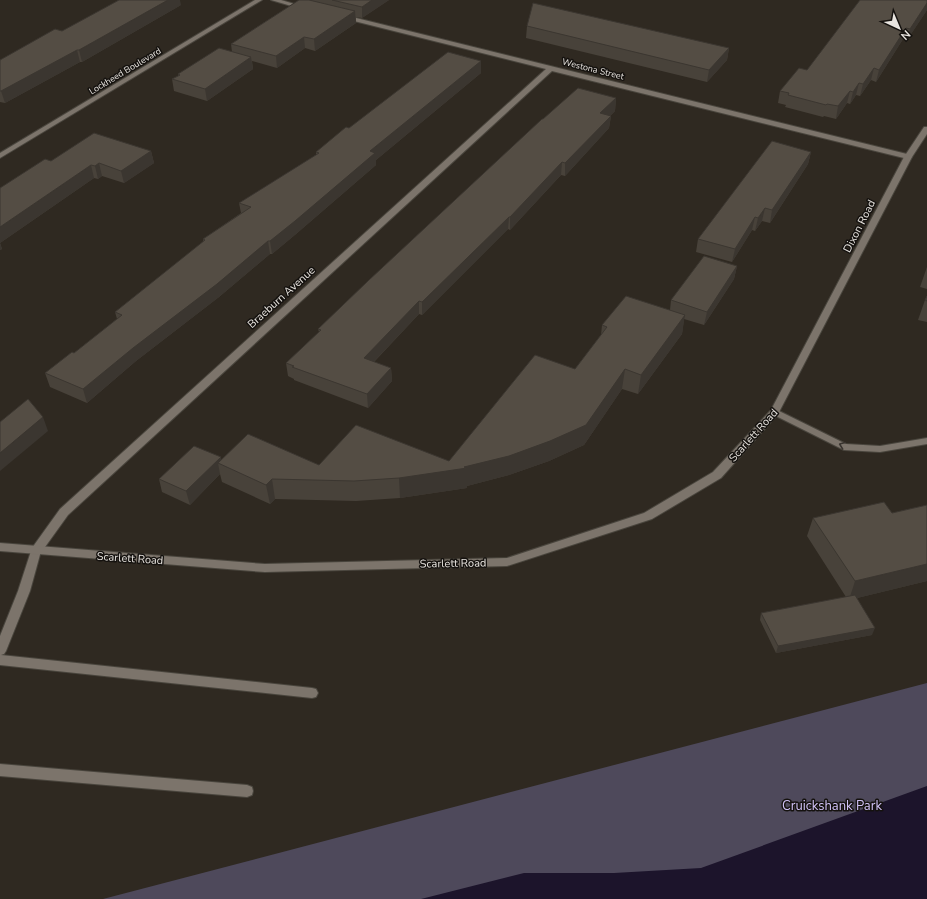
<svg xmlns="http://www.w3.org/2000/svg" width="927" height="899" font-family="'Nunito Sans',sans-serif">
<rect width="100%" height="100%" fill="#2f2921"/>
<path fill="#4e495b" d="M927,683V899H103Z"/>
<path fill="#1c142b" d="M927,786V899H421L524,873H614L701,868Z"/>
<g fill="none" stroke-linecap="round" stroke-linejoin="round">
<g stroke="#49453d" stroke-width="2">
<g id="lane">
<path d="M36,547L40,548L41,551L30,591L6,651L4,654L1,655L312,688L316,689L318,693L316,697L312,698L0,665V636L18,591L31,551L32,548Z"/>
<path d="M0,764L247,785L252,787L253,791L252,795L247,797L0,776Z"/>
</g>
</g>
<g stroke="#49453d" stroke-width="2">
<g id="street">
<path d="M255,0H262L0,158V153Z"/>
<path d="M271,0H281L308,8L305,10Z"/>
<path d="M344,15L911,155L912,157L908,159L552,71L68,515L40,554L36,555L32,554L31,551L32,548L60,509L546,69L342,18V16Z"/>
<path d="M775,409L846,444L880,446L927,438V444L880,452L844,450L772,414L770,412L772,410Z"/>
</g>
</g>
<g stroke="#49453d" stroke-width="2">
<path id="secondary" d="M924,127H927V134L912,157L778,414L721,478L652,519L507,566L265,572L0,551V543L265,564L507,558L644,513L713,472L771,410L904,157Z"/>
</g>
<use href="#lane" fill="#7c746b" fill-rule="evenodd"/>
<use href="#street" fill="#7c746b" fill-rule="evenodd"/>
<use href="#secondary" fill="#7c746b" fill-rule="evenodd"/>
</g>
<g fill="#48423a">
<path d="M299,0H389L362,18L356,17V23L315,51L305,48L277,68L252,61L253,69L207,101L174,91L172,79L178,76V74L232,52L231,44Z"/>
<path d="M927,0V10L907,40L903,39L876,82L871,80L860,96L856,95L850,104L847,103L836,119L824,116L823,117L785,107L786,105L778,103L780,91L807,70Z"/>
<path d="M181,5L82,62H80L5,103L0,102V60L62,31Z"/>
<path d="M527,26L729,48L727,60L707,82L526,38Z"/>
<path d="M481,61V73L376,160V165L296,234L272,254H270L219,297L136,361L87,403L50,387L45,373L74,353L117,319L115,312L203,242V239L241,213L239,203L316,155V152L349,128Z"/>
<path d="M616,98L615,111L610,116H611L609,128L565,176L561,175L510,230L508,229L422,315L419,314L374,362L391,368L392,381L368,408L294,380V379L288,376L286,363L319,332L318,329L543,119Z"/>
<path d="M151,151L154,163L124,183L102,176L98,179L94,178L0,243L2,249L0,250V188L51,161Z"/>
<path d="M811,152L808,164L770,223L762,221L755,231L752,230L732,262L696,252L698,239Z"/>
<path d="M737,266L734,279L704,325L684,319L682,334L638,394L622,389L584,445L549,461L509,475L467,486V488L400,498L356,501L275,499L270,504L222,482L220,474L190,505L162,492L159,479L221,457V460L319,465L449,461L575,369L601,335L602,325L670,310L671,300Z"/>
<path d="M927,267V289L920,287Z"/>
<path d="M927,296V322L918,320L925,300Z"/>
<path d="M927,505V581L857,598L872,635L776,653L760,620L761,613L846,597L807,536L813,518L892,513Z"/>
</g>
<g fill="#3b3630">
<path d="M168,0H180L181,5L82,62L79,50Z"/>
<path d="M372,0H389L362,18V7Z"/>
<path d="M927,3V10L907,40L910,29Z"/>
<path d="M355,11L356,23L315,51L314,39Z"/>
<path d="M906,28L903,39L876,82L879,70Z"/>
<path d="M304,37L305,48L277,68L276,56Z"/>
<path d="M729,48L727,60L707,82L709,70Z"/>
<path d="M77,50L80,62L5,103L1,91Z"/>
<path d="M251,57L253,69L207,101L205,89Z"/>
<path d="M481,61V73L376,160V165L296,234L272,254L270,241L370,151Z"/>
<path d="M874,68L871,80L860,96L863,84Z"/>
<path d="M859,83L856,95L850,104L853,92Z"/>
<path d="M850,91L847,103L836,119L838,106Z"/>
<path d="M616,98L615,111L599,126L600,113Z"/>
<path d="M611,116L609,128L565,176V163Z"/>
<path d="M151,151L154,163L124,183L121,171Z"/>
<path d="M811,152L808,164L770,223L772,210Z"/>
<path d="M562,162L561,175L510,230V217Z"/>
<path d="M99,163L102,176L98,179L95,166Z"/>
<path d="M91,165L94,178L0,243L2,249L0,250V227Z"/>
<path d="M765,208L762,221L755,231L758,218Z"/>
<path d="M509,217L508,229L422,315V302Z"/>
<path d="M755,217L752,230L732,262L735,249Z"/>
<path d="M268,241L270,254L219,297L136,361L87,403L83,389L133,348Z"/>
<path d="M737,266L734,279L704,325L707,312Z"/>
<path d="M419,301V314L365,371L364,358Z"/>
<path d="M685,315L682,334L638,394L641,375Z"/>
<path d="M391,368L392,381L368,408L367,394Z"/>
<path d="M625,369L622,389L584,445L549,461L509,475L467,486V488L400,498L399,478L464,467Z"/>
<path d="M43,417L48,431L0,471V453Z"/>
<path d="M221,457L222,465L218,463L220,474L190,505L186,491Z"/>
<path d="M272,479L275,499L270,504L266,485Z"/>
<path d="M927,564V581L849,600L855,581Z"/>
<path d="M875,628L872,635L776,653L778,646Z"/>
</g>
<g fill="#544d44" stroke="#3b3630">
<path d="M119,0H168L79,50H77L1,91H0V60L55,29L62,31Z"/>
<path d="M299,0H309L355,11L314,39L304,37L276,56L231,44Z"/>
<path d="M332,0H372L362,7Z"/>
<path d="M860,0H927V3L910,29L906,28L879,70L874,68L863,84L859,83L853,92L850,91L838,106L827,104L826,105L788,95L789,93L780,91L799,68L807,70Z"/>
<path d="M533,3L729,48L709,70L527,26Z"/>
<path d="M219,48L251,57L205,89L172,79L180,75L178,74Z"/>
<path d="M448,52L481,61L370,151L375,153L295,221L270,241H268L217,284L133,348L83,389L45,373L72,352L74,353L122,315L115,312L205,240L203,239L251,207L239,203L319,153L316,152L346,127L349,128Z"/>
<path d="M578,88L616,98L600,113L611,116L565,163L562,162L510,217H509L422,302L419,301L364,358L391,368L367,394L292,367L294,366L286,363L321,330L318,329L369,280L542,119H543Z"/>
<path d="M94,133L151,151L121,171L99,163L95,166L91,165L0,227V188L45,159L51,161Z"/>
<path d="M772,141L811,152L772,210L765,208L758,218L755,217L735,249L698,239Z"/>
<path d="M704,256L737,266L707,312L671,300Z"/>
<path d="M626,296L685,315L641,375L625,369L586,425L550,441L509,456L464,467L467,468L399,478L354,481L272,479L266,485L218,463L248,434L319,465L356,425L449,461L535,355L575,369L607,327L602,325Z"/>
<path d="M927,296V301L925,300Z"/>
<path d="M28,399L43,417L0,453V422Z"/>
<path d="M194,446L221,457L186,491L159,479Z"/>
<path d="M884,502L892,513L927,505V564L855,581L813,518Z"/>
<path d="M855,595L875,628L778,646L761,613Z"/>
</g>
<defs><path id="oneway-chevron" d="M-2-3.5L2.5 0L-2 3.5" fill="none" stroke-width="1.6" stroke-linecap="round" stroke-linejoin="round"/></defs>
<use stroke="#39342f" href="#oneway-chevron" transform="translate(842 445) rotate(-159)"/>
<g text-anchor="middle" stroke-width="3" stroke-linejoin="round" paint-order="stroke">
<g font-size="9" fill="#e9e5e0" stroke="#15120f">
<text transform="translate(593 69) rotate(14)" y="3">Westona Street</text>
<text transform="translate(125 71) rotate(-31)" y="3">Lockheed Boulevard</text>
</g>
<g font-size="11" fill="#e9e5e0" stroke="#15120f">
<text transform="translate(859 226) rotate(-63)" y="4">Dixon Road</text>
<text transform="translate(281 297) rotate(-42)" y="4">Braeburn Avenue</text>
<text transform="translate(753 435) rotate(-48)" y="4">Scarlett Road</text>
<text transform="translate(130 558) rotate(4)" y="4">Scarlett Road</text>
<text transform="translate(453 563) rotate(-1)" y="4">Scarlett Road</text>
</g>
<g font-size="13" fill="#d0c1f6" stroke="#15120f">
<text x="832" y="810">Cruickshank Park</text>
</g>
</g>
<g transform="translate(899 28) rotate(136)" stroke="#15120f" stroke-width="3" paint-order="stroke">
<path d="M0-3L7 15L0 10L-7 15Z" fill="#e9e5e0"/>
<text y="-6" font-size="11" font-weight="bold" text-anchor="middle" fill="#e9e5e0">N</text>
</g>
</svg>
